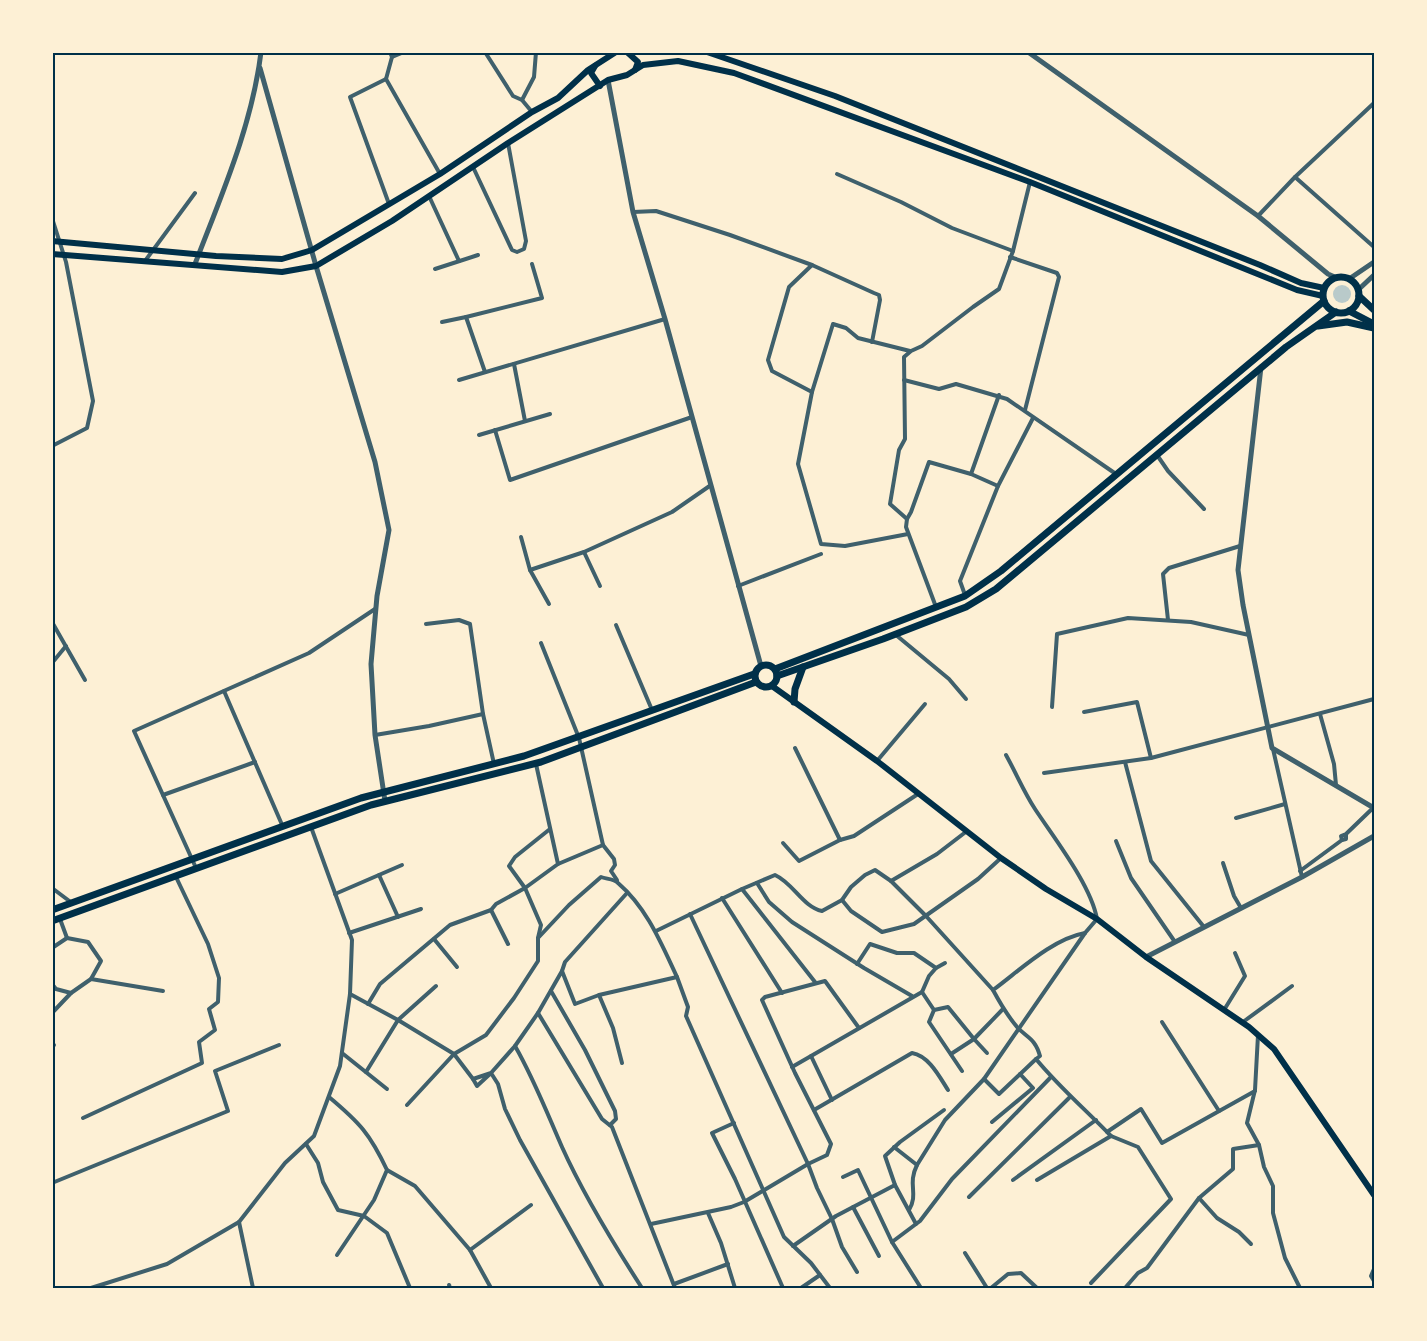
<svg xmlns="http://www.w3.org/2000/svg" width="1427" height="1341" font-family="'Titillium Web',sans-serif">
<rect width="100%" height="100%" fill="#fdf0d5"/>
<circle fill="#b9caca" cx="1342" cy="294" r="9"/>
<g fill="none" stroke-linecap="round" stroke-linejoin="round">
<g stroke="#3f606c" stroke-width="4">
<path d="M485,52L513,96L522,100L532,112"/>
<path d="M392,57L404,52"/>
<path d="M386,79L392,57L390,52"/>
<path d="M522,100L534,77L536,52"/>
<path d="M473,167L512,250L517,252L524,249L526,241L508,143"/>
<path d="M837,174L901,202L952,228L1013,251"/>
<path d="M1295,177L1374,247"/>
<path d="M429,196L459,261"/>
<path d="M389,204L350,97L386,79L440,174"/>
<path d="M633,212L656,211L730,235L812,265L874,293L879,295L880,300L872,342"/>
<path d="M1258,216L1295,177L1374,103"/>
<path d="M52,218L66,262L93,401L87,428L52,446"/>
<path d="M1010,257L1057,273L1059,277L1025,410"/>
<path d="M145,261L195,193"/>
<path d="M435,269L478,255"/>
<path d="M442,322L466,317"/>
<path d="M514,364L525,421"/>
<path d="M485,372L466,317L542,298L532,264"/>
<path d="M459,380L665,319"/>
<path d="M904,380L939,389L956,384L1007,399L1116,474"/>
<path d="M812,392L772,371L768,360L789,287L812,265"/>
<path d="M495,430L510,480L692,417"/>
<path d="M479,435L550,414"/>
<path d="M1157,455L1168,471L1204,509"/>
<path d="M971,474L999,395"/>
<path d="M907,519L890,504L899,450L905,439L904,357L911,351L922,346L973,307L999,289L1013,251L1030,182"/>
<path d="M908,534L845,546L821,544L798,464L812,392L833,324L846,328L858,338L910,351"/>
<path d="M521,537L530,570L549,604"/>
<path d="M584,552L600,586"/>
<path d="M530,570L584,552L672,512L711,485"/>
<path d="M738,586L821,554"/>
<path d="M965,595L960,581L998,486L1033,418"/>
<path d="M936,607L906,527L907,519L911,512L929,462L971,474L998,486"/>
<path d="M1168,620L1163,574L1169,568L1240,546"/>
<path d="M52,622L85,680"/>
<path d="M426,624L459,620L470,624L483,714L494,764"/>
<path d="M616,625L652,710"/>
<path d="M896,635L949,679L966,699"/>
<path d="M541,643L579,738L603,845"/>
<path d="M52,663L66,646"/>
<path d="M224,691L283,827"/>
<path d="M1052,707L1057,634L1128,618L1191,622L1249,635"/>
<path d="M1084,712L1137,702L1151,758"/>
<path d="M1320,714L1334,764L1336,785"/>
<path d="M375,735L429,726L483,714"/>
<path d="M795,748L840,840"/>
<path d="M1273,749L1302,877"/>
<path d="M877,761L925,704"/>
<path d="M1125,762L1151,861L1204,927"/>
<path d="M1044,773L1151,758L1374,699"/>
<path d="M163,795L255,762"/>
<path d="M1236,818L1285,804"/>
<path d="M967,831L937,854L891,881L926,916L993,990"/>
<path d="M1346,834V839L1342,840L1341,836L1346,834L1373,808"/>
<path d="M1116,841L1131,878L1175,942"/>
<path d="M783,843L799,861L840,840L854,836L918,794"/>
<path d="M1223,863L1234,896L1241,908"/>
<path d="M558,864L603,845L614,859L615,865L611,871L617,880"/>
<path d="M196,868L134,731L309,653L375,609"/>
<path d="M1300,871L1342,840"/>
<path d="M379,875L398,917"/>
<path d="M757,883L769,902L792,922L864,968L912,996"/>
<path d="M52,888L72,903"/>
<path d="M742,889L815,982"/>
<path d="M335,894L402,865"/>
<path d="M722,898L782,993"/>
<path d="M842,900L851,911L882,932L914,924L978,879L1001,858"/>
<path d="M491,910L508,944"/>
<path d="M690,914L808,1164L817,1188L832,1219L842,1247L857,1272"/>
<path d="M60,919L67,938"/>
<path d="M656,931L742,889L775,875C793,883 803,907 822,911L842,900L851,887L865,875L875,870L891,881"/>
<path d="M349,933L421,909"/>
<path d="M538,938L569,905L601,877C606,879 615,879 618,883C647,908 661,943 677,977L599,995L575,1004L562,971L538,1013L515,1046L491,1073L473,1079L477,1086L491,1073L498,1084L505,1109L520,1140L603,1288"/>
<path d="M434,939L457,967"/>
<path d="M52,948L67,938L88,942L101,961L91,979L71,993L52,1013"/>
<path d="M857,964L870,944L897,953H914L936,968L945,963"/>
<path d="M562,971L565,962L627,893"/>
<path d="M677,977L688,1007L686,1016L784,1237L811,1263L830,1288"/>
<path d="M91,979L163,991"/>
<path d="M52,984L56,989L71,993"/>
<path d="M551,991L585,1050L615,1111L616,1119L610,1125"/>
<path d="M922,992L929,976L936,968"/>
<path d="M350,994L398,1020L454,1054L407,1105"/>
<path d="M599,995L613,1028L622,1063"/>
<path d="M368,1004L380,984L450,925L491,910L496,904L525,888L558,864L536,764"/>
<path d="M1224,1010L1245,976L1235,953"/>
<path d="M538,1013L602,1119L612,1127L675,1288"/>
<path d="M1162,1022L1219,1111"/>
<path d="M1243,1022L1292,986"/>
<path d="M1258,1035L1255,1090L1247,1123L1259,1145L1264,1167L1273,1186V1213L1285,1258L1300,1288"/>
<path d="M515,1046C534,1079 547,1113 562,1147C584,1196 613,1243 642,1288"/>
<path d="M52,1047L54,1045"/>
<path d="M342,1053L387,1089"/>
<path d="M951,1054L974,1039L987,1053"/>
<path d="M811,1056L832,1100"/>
<path d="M792,1067L922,992L934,1010"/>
<path d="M962,1071L929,1022L934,1010L948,1007L974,1039L1003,1009"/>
<path d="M366,1072L398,1020L436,986"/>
<path d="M473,1079L454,1054L486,1035L514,998L538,961V938L541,925L525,888L509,866L515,857L550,829"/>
<path d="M984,1079L999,1094L1036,1059"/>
<path d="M329,1097C360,1123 370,1134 387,1170L374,1200L337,1255"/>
<path d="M814,1110L912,1053C929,1056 939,1076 948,1090"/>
<path d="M83,1118L202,1063L199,1042L215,1030L209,1009L218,1002L219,978L208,944L176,877"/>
<path d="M992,1122L1033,1088L1020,1074"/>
<path d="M734,1123L712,1133L735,1179L783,1288"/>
<path d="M1107,1132L1141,1109L1162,1143L1255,1091"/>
<path d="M306,1144L318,1163L323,1182L338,1210L364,1216L387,1233L410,1288"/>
<path d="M894,1147L917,1165L945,1120L984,1079L1085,933L1097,919C1091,885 1054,838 1035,809C1024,792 1016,773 1006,755"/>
<path d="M387,1170L415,1186L470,1250L491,1288"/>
<path d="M843,1177L858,1170L892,1242L921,1288"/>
<path d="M1013,1180L1096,1120"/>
<path d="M1037,1180L1111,1136C1086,1110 1059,1087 1036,1059L1040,1056C1035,1038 1027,1038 1017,1027C1007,1015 1000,1003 993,990C1019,971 1052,939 1085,933"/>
<path d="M52,1183L228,1111L215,1071L279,1045"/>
<path d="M969,1197L1070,1097"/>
<path d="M1199,1198L1217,1218L1239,1232L1251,1244"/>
<path d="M853,1207L879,1256"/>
<path d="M909,1210C919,1193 907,1185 917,1165"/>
<path d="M708,1213L721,1243L735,1288"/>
<path d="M239,1222L253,1288"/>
<path d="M651,1224L731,1207L744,1202L808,1164L827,1155L831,1144L795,1073L762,1000L765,997L825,981L859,1028"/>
<path d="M916,1224L895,1185L885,1156L900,1142L944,1110"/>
<path d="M892,1242L920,1221L952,1179L1051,1077"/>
<path d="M793,1246L836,1216L895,1185"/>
<path d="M470,1250L531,1205"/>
<path d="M965,1253L987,1288"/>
<path d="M1374,1269L1371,1276L1374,1281"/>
<path d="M1091,1283L1171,1199L1138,1147L1111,1136"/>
<path d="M674,1284L728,1264"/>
<path d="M449,1285L450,1288"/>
<path d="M91,1288L167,1264L239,1222L285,1163L314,1136L340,1066L350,994L352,940L311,827"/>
<path d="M801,1288L820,1275"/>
<path d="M991,1288L1008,1274L1021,1273L1037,1288"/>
<path d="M1125,1288L1138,1273L1147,1268L1199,1198L1233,1169V1149L1259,1145"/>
</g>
<g stroke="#3f606c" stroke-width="5">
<path d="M1028,52L1258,216L1328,274L1337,278"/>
<path d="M260,68L316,266L375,462L389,530L377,596L371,664L375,735L385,801"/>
<path d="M608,80L633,212L665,319L761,666"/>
<path d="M195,264C221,196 252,126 261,52"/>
<path d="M1349,279L1374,262"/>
<path d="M1358,290L1374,275"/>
<path d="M1261,367L1238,570L1243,605L1272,748L1374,808"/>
<path d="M1146,957L1302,877L1374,836"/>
</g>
<g stroke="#003049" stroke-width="6">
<path d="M627,52L638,62L635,70"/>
<path d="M707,52L835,96L1260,265L1301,283L1324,288"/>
<path d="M595,66L591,73L600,86"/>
<path d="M52,241L216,256L282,259L312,250L440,174L532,112L558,98L588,70L616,52"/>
<path d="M52,254L282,272L316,266L392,221L508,143L608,80L627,75L643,65L678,61L734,73L1030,182L1297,290L1323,296"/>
<path d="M772,686L877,761L1001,858L1046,889L1097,919L1146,957L1249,1027L1274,1049L1374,1195"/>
</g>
<g stroke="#003049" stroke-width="7">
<circle cx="1341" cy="295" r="18"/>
<path d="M1359,296L1374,310"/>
<path d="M1349,311L1374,324"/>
<path d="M1318,326L1347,322L1374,328"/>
<circle cx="766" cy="676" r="11"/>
<path d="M775,669L965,596L1001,571L1324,301"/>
<path d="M777,676L883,639L966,607L996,589L1014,574L1286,347L1336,312"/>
<path d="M794,702L795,689L803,667"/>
<path d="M52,910L361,798L524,756L754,674"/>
<path d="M52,921L371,805L541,762L756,682"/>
</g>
</g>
<rect width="1427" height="1341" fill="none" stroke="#fdf0d5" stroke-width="108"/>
<rect x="54" y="54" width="1319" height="1233" fill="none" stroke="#003049" stroke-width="2"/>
</svg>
